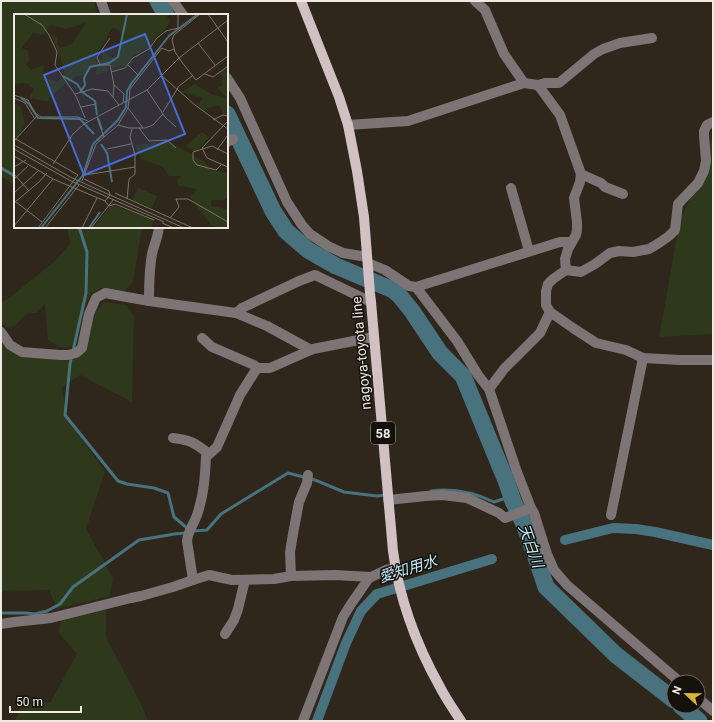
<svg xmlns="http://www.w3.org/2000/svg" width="714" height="722" font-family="Roboto,'Noto Sans JP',sans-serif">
<rect width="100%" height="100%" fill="#2f261c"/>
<g fill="#2e381b">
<path d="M1,1H94L97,15H15V186L1,176Z"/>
<path d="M713,133V334L659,337L680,219L695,190Z"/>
<path d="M67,227H142L133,282L122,293L101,288L92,293L87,301L77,344C65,351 59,347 48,340L45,303L37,313L26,314L15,326L5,327L1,321V303L12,296L56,260L70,244Z"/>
<path d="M104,302L126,305L134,315L132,402L80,375L62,387L66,416L105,472L86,529L113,578L110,596L57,609L49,590L1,591V338L21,354L84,351L94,314Z"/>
<path d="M106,609V637L140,702L148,721H15L22,700L50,703L77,654L59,633L61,619Z"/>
</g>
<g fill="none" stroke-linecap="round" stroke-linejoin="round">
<g stroke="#48727e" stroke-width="3">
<path d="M1,168L15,176"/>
<path d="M79,227L87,252L86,293L70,364L65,415L118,481L127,484L154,488L168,493L174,517L187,528L194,531L207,530L221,514L288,473L315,480L344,492L377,496L385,495"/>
<path d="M431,491C452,488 475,493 494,502L506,498L512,497"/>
<path d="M1,613H26L35,614L47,611L60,604L73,587L139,540L169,535L174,534L186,533"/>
</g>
<g stroke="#48727e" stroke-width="10">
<path d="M565,540L613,528L636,529L655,532L713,545"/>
<path d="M317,721L346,643L361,611L377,594L492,559"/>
</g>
<g stroke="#48727e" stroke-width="17">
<path d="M158,1L166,15"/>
<path d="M227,114L273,211L286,231L308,250L336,266L393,290L399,295L412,311L440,353L463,376L507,483L513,501L524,524L537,560L546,587L616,655L674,700"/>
<path d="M681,706L699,721"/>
</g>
<g stroke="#7c7475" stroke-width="10">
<path d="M101,1L106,15"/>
<path d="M173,1L183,15"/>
<path d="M475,1L485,10L504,54L524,83"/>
<path d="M227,78L240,98L287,202L302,225L310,234L328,246L343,253L367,257"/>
<path d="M538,85L560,115L581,174L580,182L574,198L577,222V230L576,235L568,249L565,259L566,270"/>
<path d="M713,122L707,125L704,131V135L706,161L704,171L698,183L678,204L675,230L669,236L659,243L649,249L633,252L619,251L610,253L595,264L581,272L566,270L553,279L548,284L546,291V305L550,312L573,328L596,343L626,350L643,358L680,360H713"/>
<path d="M348,125L408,121L524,83L538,85L545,83H559L594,54L603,49L620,43L652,38"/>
<path d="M227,142L233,139"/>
<path d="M581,174L592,179L601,183L605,187L623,194"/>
<path d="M511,188L529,251"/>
<path d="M368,263L385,270L409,286L416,287L560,242H571"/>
<path d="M416,287L457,341L478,375L489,389L517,472L531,508L534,513L547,554L554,570L567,585L680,682"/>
<path d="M149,301C149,286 149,270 152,254C154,245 158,237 159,227"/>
<path d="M236,313L242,308L299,281L315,275L371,302"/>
<path d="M1,332L10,345L22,352L60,355H68L76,353L82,348L89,314L96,298L105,293L149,301L236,313L267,326L311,350"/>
<path d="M202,338L212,347L254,365L257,368"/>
<path d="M489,389L504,369L540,333L550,312"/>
<path d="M173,438C191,440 195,443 209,454"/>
<path d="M388,500L426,496L442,495L467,498L499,513L505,518L531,508"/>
<path d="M611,515L643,358"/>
<path d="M291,576L290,552L293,534L299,502L307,483L308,475"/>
<path d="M193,580L187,541C188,530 195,523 198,512C204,493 205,477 206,457L217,447L240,395L257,368H270L313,349L374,337"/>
<path d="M1,624L14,622L51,618L131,598L141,596L173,587L193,580L209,575L232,580L274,579L291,576L335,575L371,577L369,578"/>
<path d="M225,634L234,620L238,609L245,580"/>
<path d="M698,698L713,711"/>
<path d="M303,721L343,617L351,604L369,578L386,570L395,568"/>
</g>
<path stroke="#d1c1c2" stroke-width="10" d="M301,1L339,97L348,125L357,171L364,217L370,293L371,302L393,551C399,598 417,646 440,687C446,699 454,710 461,721"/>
</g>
<g text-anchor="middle" stroke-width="3" stroke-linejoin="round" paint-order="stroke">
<rect fill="#14100b" stroke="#ada8a2" stroke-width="1" x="371" y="422" width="24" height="22" rx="3"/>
<g font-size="13" font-weight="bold" fill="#efe9e2">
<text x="383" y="438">58</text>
</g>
<g font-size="14" fill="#efe9e2" stroke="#14100b">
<text transform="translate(361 353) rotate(-95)" y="5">nagoya-toyota line</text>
</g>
<g font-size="15" font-style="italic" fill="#c0ecf8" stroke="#14100b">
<text transform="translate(531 546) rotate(70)" y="5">天白川</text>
<text transform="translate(408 569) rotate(-17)" y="5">愛知用水</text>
</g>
</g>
<g transform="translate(14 14)">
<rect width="214" height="214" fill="#2f261c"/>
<path d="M0,0H155L153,3L156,6L152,15L141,24L136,33L119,42L113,51L99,55L95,50L86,49V46L90,44L85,39L87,36L100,44L103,42L108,25L106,17L99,13L82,41L84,50L94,52V57L82,61L83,53L80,51L71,61L62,62L54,69L49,62L51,60L44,37L37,21L44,23L43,31L46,34L58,30L72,9L52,15L36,11L29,21L19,19L8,34L14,37L15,47L12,50L17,56L30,51L29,63L43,68L48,64L52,69L33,87L15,84L20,75L13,69L1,70L0,80ZM214,53V101L209,100L206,92L196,93L191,97L184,92L188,84L167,78L181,70L199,81L212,83L203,73L208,72L209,69L207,67L209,64L205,59ZM0,85L7,94L11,110L3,124L0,123ZM188,118L195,123L182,138L171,132ZM154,127L191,148L196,156L214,159V183L210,186H197V192L214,195V214H202L196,210L176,183L183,175L164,172L163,166L167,162H155L149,153L127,145L121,131ZM124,174L143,182L138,194L118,186ZM98,191L140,206L137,214H79Z" fill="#2e381b"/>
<path fill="none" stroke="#48727e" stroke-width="2" d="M49,62L63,70L67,76M7,84L15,90L24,104L66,105L80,120M83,101L81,87L67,77L71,71L70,64L76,53L95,49L104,43L113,0M84,104L88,116M87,130L93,139L98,168M27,214L69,161L79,130L104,106L112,93L113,77L117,70L155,22L184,0M75,214L86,198"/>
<path fill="none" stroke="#7c746b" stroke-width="1" d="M10,0L28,11L35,21L43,38L41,51L62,82L71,104M164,0V14M186,0L160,21L158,26L161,38L167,47L182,66L214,42M194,0L214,28M96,24L83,43L86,51H96L100,71L99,83M184,29L201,51M114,51L124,61M97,58L111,54L119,44L135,35L143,24L152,17L164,14M191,60L199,63L214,52M148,62L181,91L214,115M100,71L110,80L109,89M133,76L151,103L162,113M61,80L78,75L94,77L105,91M0,81L14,86L21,99L27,103H64L74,107M0,84L11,89L21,105M115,86L116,75L148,34L155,37L160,35M67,93L82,90M114,94L129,114M149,98L165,72L178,62M83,103L90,123M199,106L209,101L214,102M214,107L188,134L193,144L214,153M104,111L115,114H131L139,111L149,100M125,114L135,127L153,126L162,134M0,124L64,161L24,214M0,127L23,102M0,131L58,164L170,214M0,135L57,167L150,208M93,135L117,130M203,136L214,121M0,142L39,165L91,187L95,192L101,190L140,206M39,150L59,120L70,110L133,76L165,44L214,6M207,151L202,156L183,151L179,146V138L198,132L214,140M0,153L12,146M0,160L15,177M71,161L121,153M0,165L14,152M70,165L95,177L96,181L91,187M68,167L82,130L104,111L114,94L115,86M0,179L24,157M101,179L179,214M113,185L115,165L121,160V141L116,123L118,115M2,188L28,208M0,189L25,168L33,159M156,204L165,193L162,185H174L214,208M148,209L160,214M0,212L39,165M31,214L65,171M68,214L83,184M77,214L100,185"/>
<path fill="#476dda" fill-opacity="0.15" stroke="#476dda" stroke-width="2" d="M131,20L171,120L70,161L30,61Z"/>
<rect width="214" height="214" fill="none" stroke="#efe9e2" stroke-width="2"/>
</g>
<rect width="714" height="722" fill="none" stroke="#efe9e2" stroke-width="4"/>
<g transform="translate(686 694) rotate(292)"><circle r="19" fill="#14100b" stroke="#6c6761"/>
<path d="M0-3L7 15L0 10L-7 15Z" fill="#d7b434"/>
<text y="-6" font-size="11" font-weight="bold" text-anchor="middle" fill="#efe9e2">N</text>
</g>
<path d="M10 706v6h71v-6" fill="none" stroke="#efe9e2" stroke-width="2"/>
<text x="16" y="706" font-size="12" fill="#efe9e2" stroke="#14100b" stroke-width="3" paint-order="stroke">50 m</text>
</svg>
